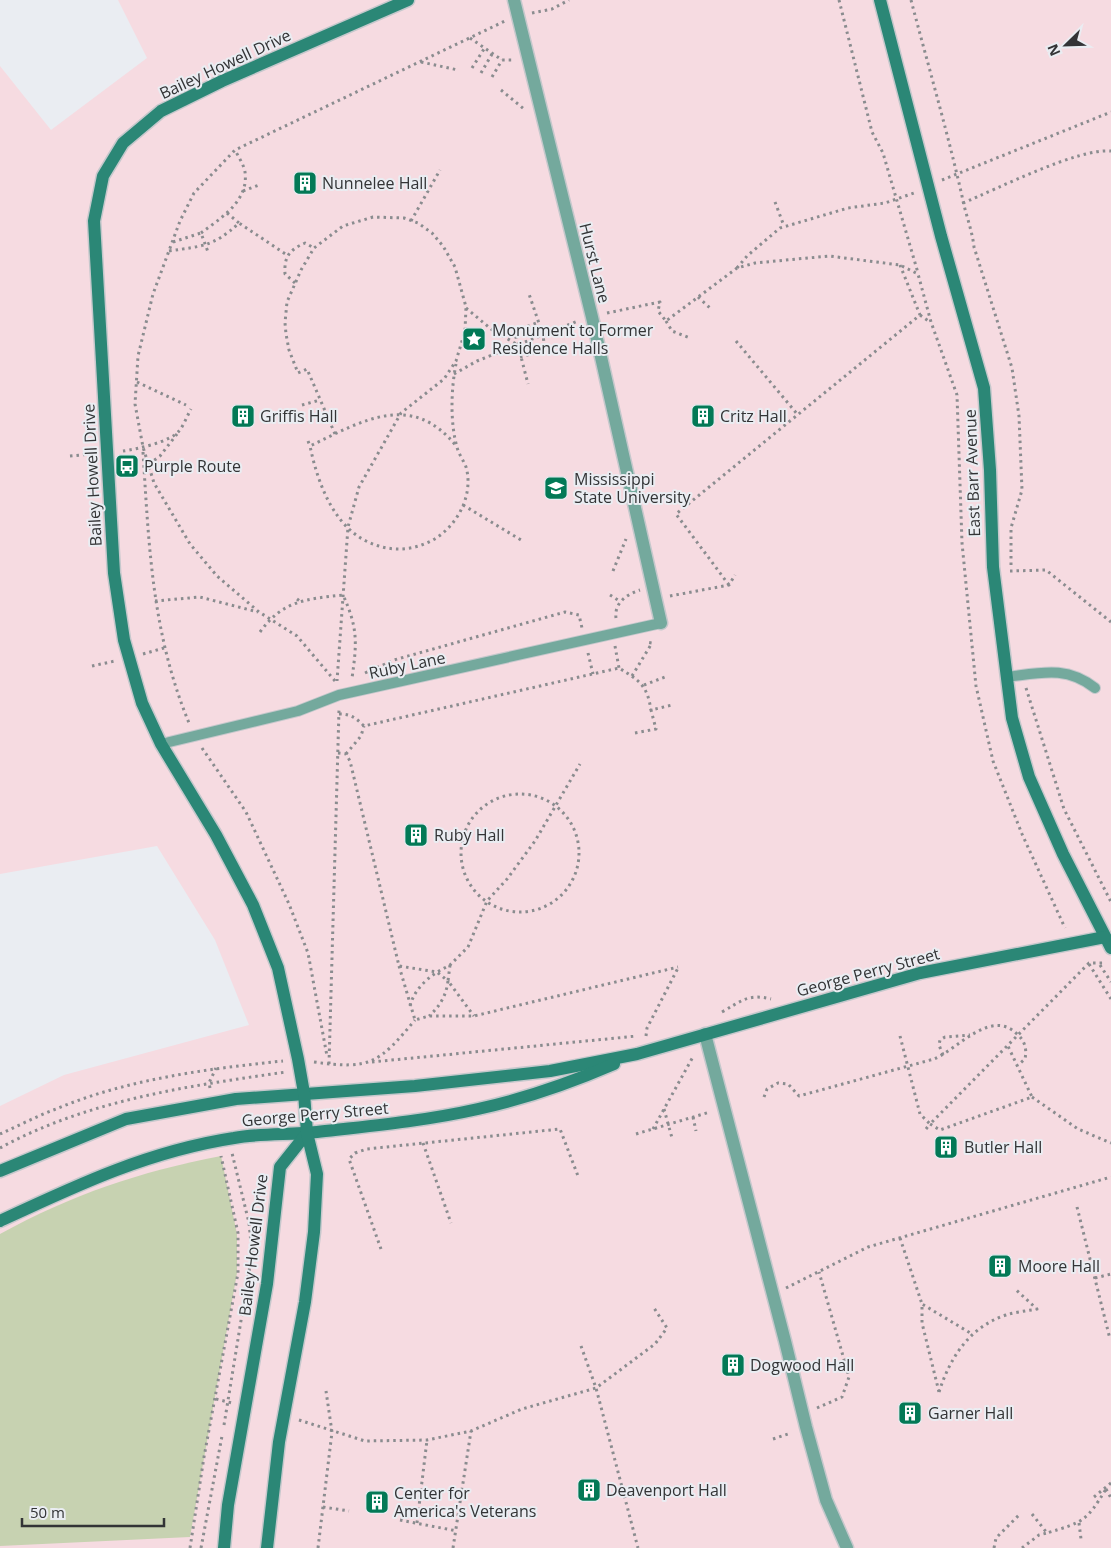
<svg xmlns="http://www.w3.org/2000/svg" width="1111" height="1548" font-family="'Open Sans',sans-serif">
<rect width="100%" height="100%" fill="#eaedf2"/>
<path fill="#f6dbe1" d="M118,0H1111V1548H0V1106L64,1075L249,1025L215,940L157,846L0,874V66L51,130L147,58Z"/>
<path fill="#c7d2b1" d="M221,1156L237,1234V1273L190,1537L0,1546V1234C73,1194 139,1172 221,1156Z"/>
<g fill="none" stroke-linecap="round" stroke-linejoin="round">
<g stroke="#c5c8cc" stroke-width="12">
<g id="lane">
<path d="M1006,677C1040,673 1066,665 1095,688"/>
<path d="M161,744L298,711L339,695L661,623"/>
</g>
</g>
<g stroke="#c5c8cc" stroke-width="15">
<g id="street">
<path d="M514,0L592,317L661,623"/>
<path d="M705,1034L785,1341L806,1427L826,1500L847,1548"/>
</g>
</g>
<g stroke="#c5c8cc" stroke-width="15">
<g id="secondary">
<path d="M880,0L941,236L984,388L990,470L993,567L1012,718L1029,777L1063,854L1111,948"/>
<path d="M0,1171L126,1119L236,1099L415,1086L550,1071L637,1054L920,973L1105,937"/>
<path d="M0,1221C77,1185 149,1151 234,1138C261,1133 290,1135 317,1132C371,1126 425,1121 478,1109C524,1099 570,1083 614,1064"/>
<path d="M224,1548L228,1505L267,1284L280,1167L307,1133"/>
<path d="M267,1548L279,1442L305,1302L314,1232L317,1174L307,1133L304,1093L298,1059L278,968L253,905L216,835L161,744L142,703L124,640L114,573L94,221L103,176L123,143L161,111L222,81L408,0"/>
</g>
</g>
<g stroke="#8a8c8f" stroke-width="3" stroke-dasharray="2.5 4" stroke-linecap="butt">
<path d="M839,0L872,132L883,153L918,273"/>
<path d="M911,0C928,65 947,130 962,196C965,213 972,229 974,247L1012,368L1019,416L1022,490L1011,528V568"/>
<path d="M532,13L552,9L569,0"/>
<path d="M470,38L502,60H515"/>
<path d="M421,62L458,70"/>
<path d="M472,68L484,49"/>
<path d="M481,73L492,54"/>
<path d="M492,77L502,60"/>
<path d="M501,90L524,109"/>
<path d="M942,180L1111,112"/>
<path d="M243,191L259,185"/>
<path d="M775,202L784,226"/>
<path d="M963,203C997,189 1078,148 1111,151"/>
<path d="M227,213L239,223"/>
<path d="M411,221L440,170"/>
<path d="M201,233C221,218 249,201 245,172C244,165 238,156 235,150"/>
<path d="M173,242L201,233L208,252"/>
<path d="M169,251C202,246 213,247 239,223L287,255"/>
<path d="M737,268L747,256L780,228L848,208L885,203L914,193"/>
<path d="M295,283L285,274C284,257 289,250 305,243L314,248"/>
<path d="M698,297L710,308"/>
<path d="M466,308L491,329L518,345L528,384"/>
<path d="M607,313L660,302L658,311L666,321L737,268L755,263L829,256L900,265L918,274L931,322L957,395L962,543L976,686L993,761L1022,834L1065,928"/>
<path d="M920,315L930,322"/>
<path d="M666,321L672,331L690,338"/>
<path d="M736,341L798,415"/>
<path d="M518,345L515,334L526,327L539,322"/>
<path d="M520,357L541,351L544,343L543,335L529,294"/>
<path d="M456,364C451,389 450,423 457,447C459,456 466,463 467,471C473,501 452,534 424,544C405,552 384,550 366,541C332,524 317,480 310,446C362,421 412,390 457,447"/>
<path d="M454,374L477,361L578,321"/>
<path d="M137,382L186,405"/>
<path d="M302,405L320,400"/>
<path d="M335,434L307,369L298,373L289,350L286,334L285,323L287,302L301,270L314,248L343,226L373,217L404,218L418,223L432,233L443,246L455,267L466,307L465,331L456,361L444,379L401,413L359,487L348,527L337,681"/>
<path d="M308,441L310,446"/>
<path d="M123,451C137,449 170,442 179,431C184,425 187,416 191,409"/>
<path d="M143,452C149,547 152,633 189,723"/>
<path d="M70,456L91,454"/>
<path d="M149,464L160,456L177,434"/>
<path d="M463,505L521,540"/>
<path d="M613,571L626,539"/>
<path d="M1010,571L1046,570L1111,622"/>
<path d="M729,585L676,514L920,315L900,265"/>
<path d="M610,595L621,602"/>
<path d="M670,596L729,585L735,575"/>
<path d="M297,599L301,602"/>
<path d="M155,601L200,597L258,612"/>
<path d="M616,618C614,603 627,594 640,590"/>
<path d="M260,632C283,600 307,599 343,595C358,628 357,643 352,678"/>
<path d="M615,646L619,668"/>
<path d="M588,653L593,674"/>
<path d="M143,654L164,648"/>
<path d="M92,666L115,661"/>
<path d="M365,673L394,660L565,612L579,615L582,628"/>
<path d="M632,676L652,643L646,642"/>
<path d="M335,681L297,636L259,612L217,576L190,544L154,483L143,447L135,404L138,356L153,294L180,221L194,193L235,150L505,21"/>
<path d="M644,685L665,677"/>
<path d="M1026,688L1064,809L1111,902"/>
<path d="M339,714C351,714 356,718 364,726L619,668C640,681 647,685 651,710"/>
<path d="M635,733L656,729L651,710L672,705"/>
<path d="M202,748L246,812L289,904L308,953L327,1056"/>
<path d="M338,753L346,754L350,761L399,966L437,972L450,965L468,947L487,901L507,879L535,841L580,764"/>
<path d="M346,754L361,736L364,726"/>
<circle cx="520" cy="853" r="59"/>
<path d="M1089,964L1111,999"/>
<path d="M450,965L448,981L474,1016"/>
<path d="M1100,965L1111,982"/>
<path d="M399,966L415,1020L429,1016H474L678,967"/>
<path d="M410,1006C414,991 424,981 437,972L448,981C446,996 440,1006 429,1016"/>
<path d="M722,1012C740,1002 748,993 771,999"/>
<path d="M646,1036L647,1028L678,968"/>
<path d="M900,1036L920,1114L930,1124L1089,963H1106"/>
<path d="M943,1055L939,1045L940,1040L945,1037L970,1035"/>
<path d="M314,1062C371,1070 379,1063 415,1020"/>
<path d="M372,1062L637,1036"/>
<path d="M329,1064L339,710"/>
<path d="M210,1088L209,1083L216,1068"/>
<path d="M764,1097L767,1089L778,1083L788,1084L799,1096L934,1059C958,1049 991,1008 1017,1034C1025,1041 1027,1049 1025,1059L1018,1065"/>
<path d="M1032,1097L1078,1129L1111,1143"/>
<path d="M664,1109L672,1138"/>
<path d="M693,1117L696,1131"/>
<path d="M653,1129L694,1055"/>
<path d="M926,1129L930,1124L940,1130L1032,1097L1007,1044"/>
<path d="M0,1134C18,1126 37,1116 56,1109C128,1079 206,1069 283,1061"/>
<path d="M636,1134L710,1112"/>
<path d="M423,1143L451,1223"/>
<path d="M0,1148C88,1100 188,1086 286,1072"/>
<path d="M1077,1207L1110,1339"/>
<path d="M900,1238L922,1304"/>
<path d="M381,1249L349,1159L355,1153L367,1149L560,1129L578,1176"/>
<path d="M1095,1278L1111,1274"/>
<path d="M786,1288L868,1247L1111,1177"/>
<path d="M581,1346L596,1388L638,1548"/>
<path d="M939,1392C950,1358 969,1327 1006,1315C1015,1312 1026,1311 1037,1309L1014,1288"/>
<path d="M939,1392L922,1323V1304L972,1334"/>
<path d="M216,1399L232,1403"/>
<path d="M817,1408L842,1397L849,1377L819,1272"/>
<path d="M299,1420L365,1441L427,1440L471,1431L522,1409L596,1388L655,1344L667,1328L654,1308"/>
<path d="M224,1425L252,1253L249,1223L232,1153"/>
<path d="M773,1439L791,1433"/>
<path d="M1106,1489L1111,1498"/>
<path d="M1094,1497L1111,1483"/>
<path d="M323,1507L349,1511"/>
<path d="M1032,1514L1047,1533C1083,1522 1086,1522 1106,1489"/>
<path d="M400,1520L457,1531"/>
<path d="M417,1523L427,1440"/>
<path d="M1079,1523L1081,1539"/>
<path d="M190,1548L204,1457L238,1273V1233L221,1156"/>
<path d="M201,1548L222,1436"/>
<path d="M318,1548L332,1432L326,1391"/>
<path d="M453,1548L471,1431"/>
<path d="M994,1548L996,1538L1020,1514"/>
<path d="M1022,1548L1039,1535L1047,1533"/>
</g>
<use href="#lane" stroke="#74a99d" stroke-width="10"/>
<use href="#street" stroke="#74a99d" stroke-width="12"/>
<use href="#secondary" stroke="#2b8776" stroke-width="12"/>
</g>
<defs>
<g id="building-square" transform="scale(1.25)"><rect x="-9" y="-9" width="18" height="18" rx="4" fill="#037956" stroke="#eaedf2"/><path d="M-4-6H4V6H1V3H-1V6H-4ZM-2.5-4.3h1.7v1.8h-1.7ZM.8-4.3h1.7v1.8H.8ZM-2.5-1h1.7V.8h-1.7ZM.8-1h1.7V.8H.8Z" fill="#fff"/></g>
<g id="sight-square" transform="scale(1.25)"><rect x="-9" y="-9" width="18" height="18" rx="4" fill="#037956" stroke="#eaedf2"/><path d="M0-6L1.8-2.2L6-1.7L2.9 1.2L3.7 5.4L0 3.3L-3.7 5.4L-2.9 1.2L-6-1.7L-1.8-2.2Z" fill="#fff"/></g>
<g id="bus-square" transform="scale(1.25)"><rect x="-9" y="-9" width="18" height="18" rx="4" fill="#037956" stroke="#eaedf2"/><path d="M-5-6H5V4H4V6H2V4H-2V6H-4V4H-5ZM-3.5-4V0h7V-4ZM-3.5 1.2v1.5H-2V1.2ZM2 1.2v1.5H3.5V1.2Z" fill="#fff"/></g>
<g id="university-square" transform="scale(1.25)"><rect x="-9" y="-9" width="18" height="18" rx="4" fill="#037956" stroke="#eaedf2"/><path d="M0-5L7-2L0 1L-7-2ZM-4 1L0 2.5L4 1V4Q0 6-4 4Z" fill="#fff"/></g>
</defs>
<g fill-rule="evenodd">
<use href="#building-square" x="305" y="183"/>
<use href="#sight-square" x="474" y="339"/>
<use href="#building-square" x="243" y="416"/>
<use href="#building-square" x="703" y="416"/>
<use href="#bus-square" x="127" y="466"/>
<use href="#university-square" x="556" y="488"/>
<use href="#building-square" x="416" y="835"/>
<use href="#building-square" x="946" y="1147"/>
<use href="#building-square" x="1000" y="1266"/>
<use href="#building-square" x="733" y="1365"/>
<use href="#building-square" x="910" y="1413"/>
<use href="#building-square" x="589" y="1490"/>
<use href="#building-square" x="377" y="1502"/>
</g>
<g text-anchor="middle" stroke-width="4" stroke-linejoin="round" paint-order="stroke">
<g font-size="16" fill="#333436" stroke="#eaedf2">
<text transform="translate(225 64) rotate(-25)" y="6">Bailey Howell Drive</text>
<text transform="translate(595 263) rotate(76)" y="6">Hurst Lane</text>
<text transform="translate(972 473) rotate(-92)" y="6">East Barr Avenue</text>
<text transform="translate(92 475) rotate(-93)" y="6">Bailey Howell Drive</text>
<text transform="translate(407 665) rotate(-12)" y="6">Ruby Lane</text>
<text transform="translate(868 972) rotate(-15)" y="6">George Perry Street</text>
<text transform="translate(315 1114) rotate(-5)" y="6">George Perry Street</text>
<text transform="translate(253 1245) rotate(-83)" y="6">Bailey Howell Drive</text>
</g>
<g font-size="16" fill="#333436" stroke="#eaedf2" text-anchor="start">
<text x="322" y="189">Nunnelee Hall</text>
<text x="492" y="336">Monument to Former<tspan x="492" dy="18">Residence Halls</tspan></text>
<text x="260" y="422">Griffis Hall</text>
<text x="720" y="422">Critz Hall</text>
<text x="144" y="472">Purple Route</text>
<text x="574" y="485">Mississippi<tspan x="574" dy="18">State University</tspan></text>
<text x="434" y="841">Ruby Hall</text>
<text x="964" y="1153">Butler Hall</text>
<text x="1018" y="1272">Moore Hall</text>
<text x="750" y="1371">Dogwood Hall</text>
<text x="928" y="1419">Garner Hall</text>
<text x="606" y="1496">Deavenport Hall</text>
<text x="394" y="1499">Center for<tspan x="394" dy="18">America's Veterans</tspan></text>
</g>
</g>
<g transform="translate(1066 45) rotate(247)" stroke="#eaedf2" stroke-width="4" paint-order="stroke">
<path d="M0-4L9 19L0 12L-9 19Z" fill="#333436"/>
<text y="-8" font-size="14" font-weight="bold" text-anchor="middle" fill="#333436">N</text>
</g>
<path d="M22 1518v8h142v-8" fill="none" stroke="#333436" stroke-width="2.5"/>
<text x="30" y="1518" font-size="15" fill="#333436" stroke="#eaedf2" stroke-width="4" paint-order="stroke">50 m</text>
</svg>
